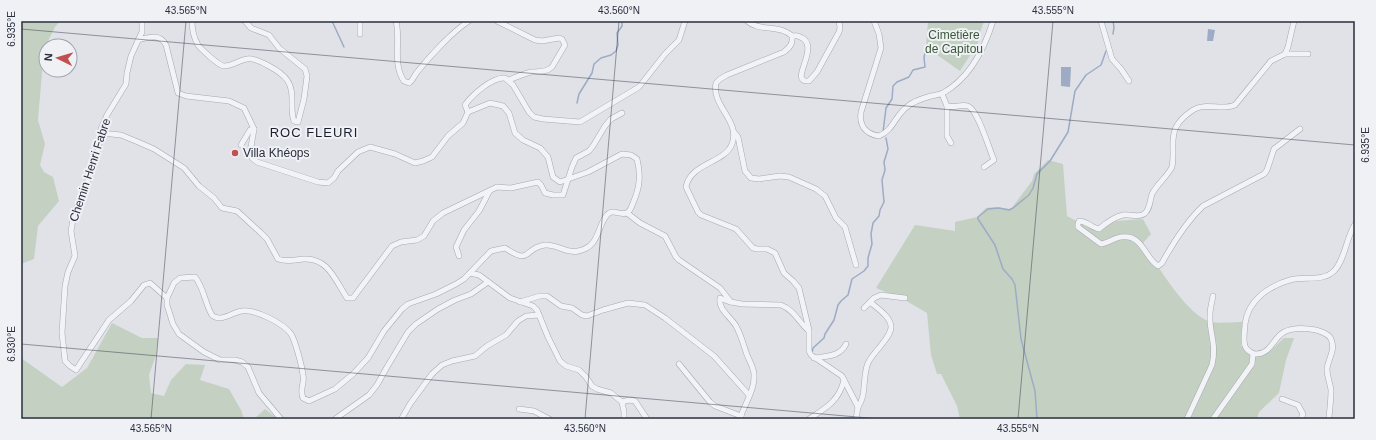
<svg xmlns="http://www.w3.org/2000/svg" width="1376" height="440" font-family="Helvetica,sans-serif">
<rect width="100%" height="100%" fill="#e0e2e8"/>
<g fill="#c4d1c2">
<path d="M21,21H60L55,27L44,49L38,120L45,144L40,165L44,172L53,177L59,201L38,226L34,259L21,264Z"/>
<path d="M928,21H984L978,39L979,40L978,43L960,71L926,47Z"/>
<path d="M1048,160L1063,164L1067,216L1097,232L1116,221L1143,219L1151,234L1143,243C1157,265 1185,312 1208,321C1214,324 1235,322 1243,322L1241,334V346L1253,354L1270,351L1284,338H1294L1286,360L1279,393L1259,412L1257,419H960L957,406L941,374H937L931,355L927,313L903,299L876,288L915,225L955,231V222L977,217L986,208L995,207L1011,209L1032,181L1034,174Z"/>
<path d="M112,323L142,338H158L156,355L149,375L151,393L164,396L171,380L186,364L205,365L200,380L229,389L241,410L244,419H21V358L62,387L87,368Z"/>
<path d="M265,409L278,419H254Z"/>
</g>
<g fill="#9eabc5">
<path d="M1208,29L1215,30L1213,41H1207Z"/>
<path d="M1061,67H1071L1070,87L1061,86Z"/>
</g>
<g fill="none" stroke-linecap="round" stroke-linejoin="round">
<g stroke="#9eabc5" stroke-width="1.5">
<path d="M332,21L344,47"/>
<path d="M1113,34L1114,27L1113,21"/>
<path d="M577,103L579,94L592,73L594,64L601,58L611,55L616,51L618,45L617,33L622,26V21"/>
<path d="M883,132L886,108L892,99L893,86L897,82L909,77L913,70L925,67L924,58L926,47"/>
<path d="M812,353L813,348L824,338L825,334L834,320L838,305L841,301L848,295L852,279L864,271L868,266V258L872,244L871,234L873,223L879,216L880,210L884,202L882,180L885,170L884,162L888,149L886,138"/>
<path d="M21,416L24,419"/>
<path d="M1037,419L1035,391L1021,339L1015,285L1012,279L1003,269L995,245L978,219V217L988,209L999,208L1009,210L1013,208L1029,195L1033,188L1037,174L1050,161L1068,132L1075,91L1086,75L1101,65L1106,51"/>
</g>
<g stroke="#a6a8b2" stroke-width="6">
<g id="minor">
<path d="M142,21V32L131,56L127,73L126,84L107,115L101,129L98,151L94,166L74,214L71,231L75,256L68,272L65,286L62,333L65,361L70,366L76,370L109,320L131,301L144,285L150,283L167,298"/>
<path d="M192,21C192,29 194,38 198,45C201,49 219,66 224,66C232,66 240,60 247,59C256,57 282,72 287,80C296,92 289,108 294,121L298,122L304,99L307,76L305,69L279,48L269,35L251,28L245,21"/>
<path d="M360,21V34"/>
<path d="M396,21C401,40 392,64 404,81L409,83C414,80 414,75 418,71C430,56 453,31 469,21"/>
<path d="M497,21L535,40L542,41L559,38L562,39L565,45L552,67C546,73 538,71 531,72C523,74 516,77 509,80"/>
<path d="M747,21C759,32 780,24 792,36C793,44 790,47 784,52L727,75L720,79L716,83C711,106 741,121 732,144C725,163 690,163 686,187L698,212L701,215L736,229L753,248L757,249H767L775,253L784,273L793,281L799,288L809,330V351L811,355L842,376L858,407L856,419"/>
<path d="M874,21L879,34L881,48L861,112C859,125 865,134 879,136C894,130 895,115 908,106C914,101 924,98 931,96C935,95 939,95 943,93C970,78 984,50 993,21"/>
<path d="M1101,21L1112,59L1121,69L1129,81"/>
<path d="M1294,21L1288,47L1285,54L1271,61L1235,105C1222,111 1205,102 1193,110C1175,122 1172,131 1173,151C1173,156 1173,162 1172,167C1167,177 1157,184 1152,194C1150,200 1150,210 1144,214C1138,218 1130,214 1123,215C1114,217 1106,223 1099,229C1092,228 1087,221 1079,221L1078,224V227L1101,244C1108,243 1114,238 1121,237C1143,234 1144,257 1158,266L1162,263C1173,243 1186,222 1203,206L1264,174L1267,170L1274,149L1300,129"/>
<path d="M792,36C797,35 799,36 804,39C818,51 788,83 809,81L817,72L839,32L840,28L839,21"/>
<path d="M138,40C149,37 160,33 166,45L178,93L186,96L229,101L244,108L254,129L250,153L252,158L257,162L318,182L328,183L334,178L338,171L358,152L370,147L395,154L415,163L423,161L432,157L448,136L463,123L468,112"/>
<path d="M1285,54H1308"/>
<path d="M942,94L947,106C954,108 962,104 968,106C978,110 989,149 994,160L984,167"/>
<path d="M947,106V136L951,143"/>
<path d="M734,132L738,137L745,171L751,178L759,179L780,176L789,177L816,189L825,196L836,218L845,227L856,265"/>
<path d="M101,133L121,135L138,142L154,149L184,168L199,186L214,198L222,208L237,211L260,232L267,239L278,259C286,262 295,260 303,259C328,257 335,280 347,298H353L392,246L401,242L417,240L424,236L433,221L443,213L497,187L511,188L538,182L541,185L545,193L553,195H563L572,167L576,158L589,151L593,146L605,126L611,119L622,113"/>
<path d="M241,145L250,130L254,129"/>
<path d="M627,213L640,223L665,236L676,257L679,260L720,288L731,302L742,304L781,305C794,310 798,321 808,330"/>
<path d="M459,256L456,247L464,230L479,211L489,192"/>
<path d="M470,273L479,275L510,298L533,306L537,310L548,337L560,361L566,366L579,370L586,377L592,386L597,389L611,393L622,402L624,412V419"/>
<path d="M520,302L540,296H547L561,306L572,308L582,315L587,316L603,310L628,303L645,305L665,318L714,356L749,395"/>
<path d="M730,302L720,298C718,310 731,317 736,326C741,335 743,343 746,352C748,359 754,367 754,375C755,390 744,405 740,419"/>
<path d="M864,308L874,298L881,295L905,298"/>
<path d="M814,358C826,356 840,357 846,344"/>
<path d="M679,364L710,402L715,406L741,416"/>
<path d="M1282,399L1298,405L1303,414L1301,419"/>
<path d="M622,402L629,400L635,401L647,419"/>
<path d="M858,407C867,395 862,377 868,363C873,352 891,338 891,327C891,317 877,308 870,302"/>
<path d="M519,409L534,411L549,419"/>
<path d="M402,418L410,404L432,374L442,365L452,361L475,356L487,346L506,335L518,321L526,316L539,315"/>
<path d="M281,419L259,393L248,367L242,362L235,360H220L204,352L179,334L173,324L167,305V298L174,283L180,278L195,277C204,287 207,311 213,316C222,322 233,312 242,311C255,309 283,323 291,334C295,340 302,366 303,375C305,384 299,389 303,398L309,401L335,389L353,374L368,358L384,331L402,309L408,304L436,294L456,284L464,279L491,251L505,248C532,266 523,248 545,245C557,244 567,254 578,251C600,247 597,226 607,215C613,208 620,216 627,213C630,211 632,206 633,203C640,187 641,175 637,159L631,155L622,154L588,172L560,182L553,177L548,157L540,148L523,140L515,133L509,113L503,106L490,103L468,112L465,105C472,95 492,77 505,78L513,85L529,112L534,117L543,119L580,122L639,87L665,54L679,40L685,21"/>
<path d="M335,419L369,395L377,385L387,367L408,332L416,324L438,309L455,300L471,294L488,282"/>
<path d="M809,419C826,408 839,401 844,380"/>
<path d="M1187,419L1212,365C1217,344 1209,333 1210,315C1210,308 1212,302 1213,296"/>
<path d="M1213,419L1252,364L1253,354"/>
<path d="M1330,419L1329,417C1330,408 1331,399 1331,390C1330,383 1327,376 1327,369C1328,359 1336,350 1331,339C1329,334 1322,332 1316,330C1305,328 1294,327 1284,332C1273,338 1271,354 1256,354C1253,354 1248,351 1246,348C1242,342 1245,331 1245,324C1248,300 1269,286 1290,280C1304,276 1323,282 1334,271C1345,260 1346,238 1355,224"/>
</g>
</g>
<use href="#minor" stroke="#f2f3f6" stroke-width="5"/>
</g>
<path fill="none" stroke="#2a2e3e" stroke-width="1" stroke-opacity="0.45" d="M21,29L1355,145M21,344L880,419M151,419L186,21M585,419L619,21M1018,419L1053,21"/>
<circle fill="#c25051" stroke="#eff1f5" stroke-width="1.5" cx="235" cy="153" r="4"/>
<g text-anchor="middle" stroke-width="4" stroke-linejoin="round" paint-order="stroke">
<g font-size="12" fill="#3a5839" stroke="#eff1f5">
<text x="954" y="39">Cimetière<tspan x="954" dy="14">de Capitou</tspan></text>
</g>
<g font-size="12" fill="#2a2e3e" stroke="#eff1f5" text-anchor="start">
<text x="243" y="157">Villa Khéops</text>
</g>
<g font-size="12" fill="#2a2e3e" stroke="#eff1f5">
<text transform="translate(90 170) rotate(-72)" y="4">Chemin Henri Fabre</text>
</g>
<g font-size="13" letter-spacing="1" fill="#1c202e" stroke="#eff1f5">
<text x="314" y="137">ROC FLEURI</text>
</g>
</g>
<rect width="1376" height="440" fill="none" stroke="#eff1f5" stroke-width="44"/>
<g transform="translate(58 58) rotate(275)"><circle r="19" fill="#eff1f5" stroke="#a0a3ac"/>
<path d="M0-3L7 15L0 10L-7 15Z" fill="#c25051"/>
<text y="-6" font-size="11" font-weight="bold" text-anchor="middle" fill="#2a2e3e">N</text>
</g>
<rect x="22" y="22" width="1332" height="396" fill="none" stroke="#2a2e3e" stroke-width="1.5"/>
<g font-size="10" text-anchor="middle" fill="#2a2e3e">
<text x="186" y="14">43.565°N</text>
<text x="619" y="14">43.560°N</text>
<text x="1053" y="14">43.555°N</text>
<text transform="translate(11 29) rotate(-90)" y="4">6.935°E</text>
<text transform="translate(1365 145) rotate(-90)" y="4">6.935°E</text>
<text transform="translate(11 344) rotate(-90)" y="4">6.930°E</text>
<text x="151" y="432">43.565°N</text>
<text x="585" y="432">43.560°N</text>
<text x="1018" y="432">43.555°N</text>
</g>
</svg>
